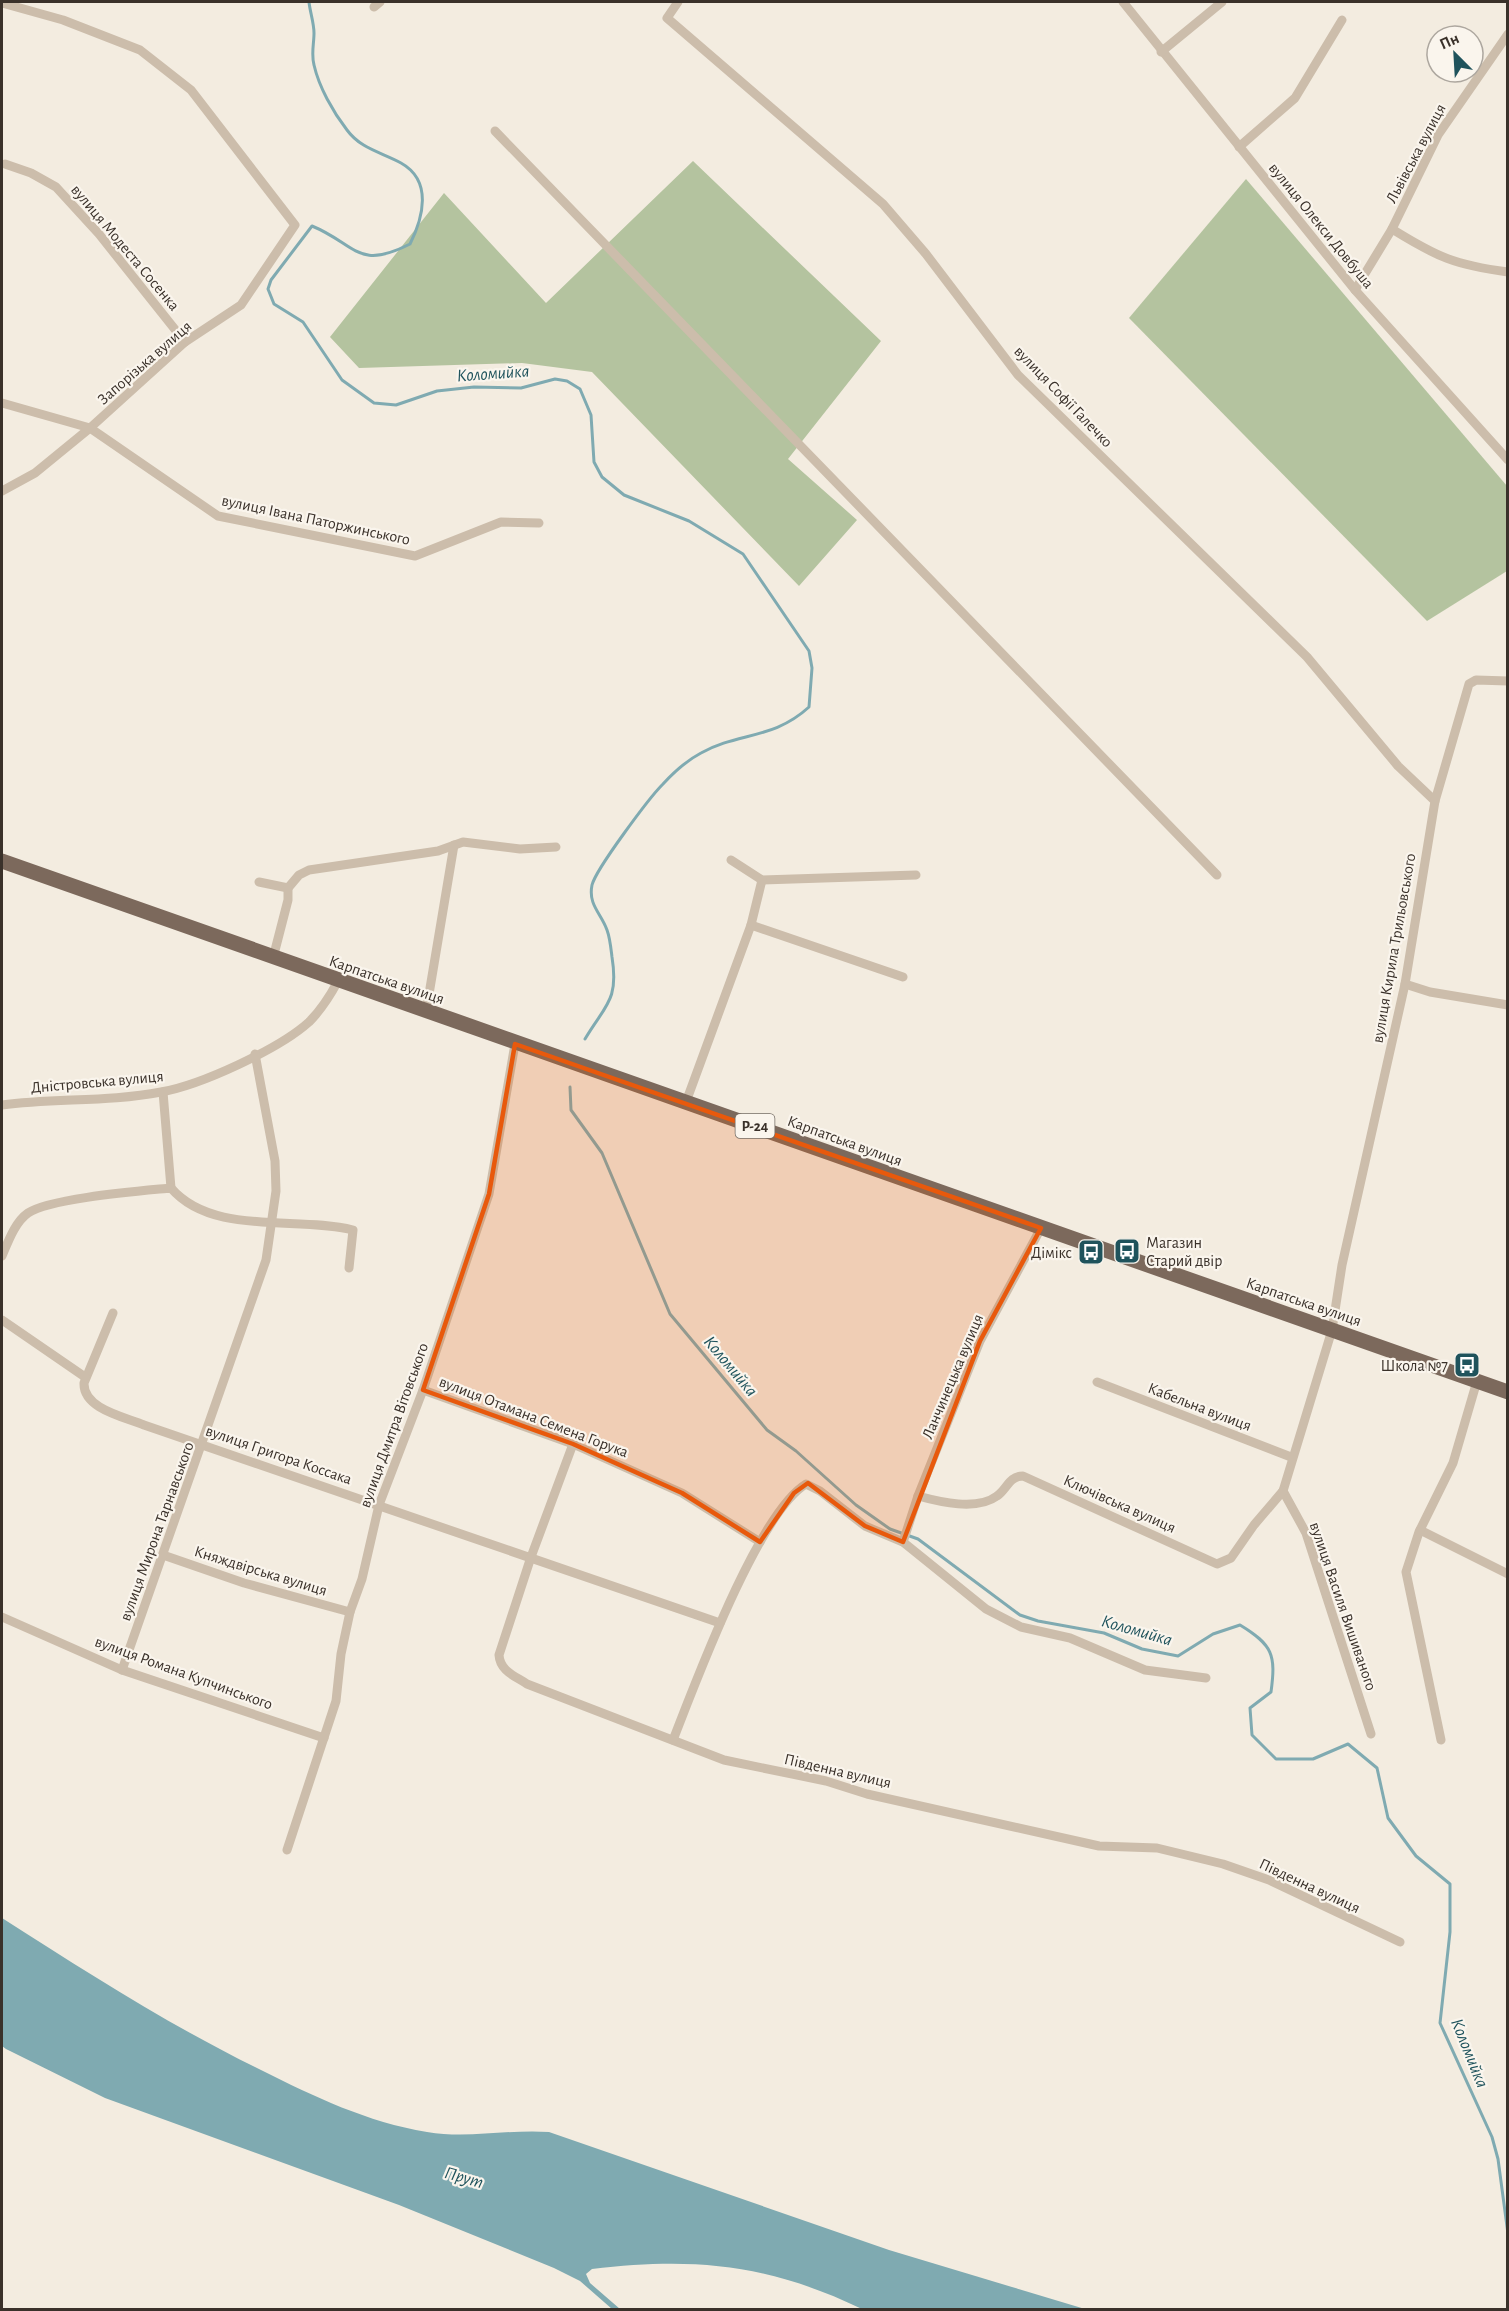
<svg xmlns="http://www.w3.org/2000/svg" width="1509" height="2311" font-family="'Alegreya Sans',sans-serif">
<rect width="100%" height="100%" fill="#f3ece0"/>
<g fill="#b4c39f">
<path d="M693,161L881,341L788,459L857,520L799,586L592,372L522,363L359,368L330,337L444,193L546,303Z"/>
<path d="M1246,179L1507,486V571L1427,621L1129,318Z"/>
</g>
<path fill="#7faab1" d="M2,1918C88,1973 169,2025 261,2070C315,2097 367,2122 427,2132C468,2139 508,2129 549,2132L889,2250L1085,2309H862C768,2264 695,2257 592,2269L586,2274L590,2283L620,2309H612L580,2281L554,2268L399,2205L105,2098L6,2049L2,2046Z"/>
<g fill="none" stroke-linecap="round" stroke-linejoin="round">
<g stroke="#7faab1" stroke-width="3">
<path d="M309,2C310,12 314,23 314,33C314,44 311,54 314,65C319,87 333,112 347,130C361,149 381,152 401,163C433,181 423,218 410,244C357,271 356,244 312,226L271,280L268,289L274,304L303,322L342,380L374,403L396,405L437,391L474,387L521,388L555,379L567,381L580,389L591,415L594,462L602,477L624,495L689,521L743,554L809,651L812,668L809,707C773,740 738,732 701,753C686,761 674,772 663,784C649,798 596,869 592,885C588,905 601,913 607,930C610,938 611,949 612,957C619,1001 605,1005 585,1039"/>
<path d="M570,1087L571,1110L602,1153L670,1314L767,1430L796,1451L856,1505L890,1529L918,1539L1020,1615L1038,1621L1104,1633L1142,1649L1178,1656L1213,1634L1240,1625C1273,1645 1276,1655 1271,1692L1250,1708L1252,1735L1276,1759H1313L1348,1744L1377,1768L1388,1818L1416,1856L1450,1884V1932L1440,2023L1492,2137L1498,2159L1508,2234"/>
</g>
<g stroke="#ccbdab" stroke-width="9">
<path d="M678,2L667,18L883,204L926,254L1018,375L1307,657L1398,766L1435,801"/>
<path d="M1123,2L1355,290L1508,460"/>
<path d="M2,3L63,20L140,50L191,90L295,225L241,305L185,342L90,428L35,473L2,491"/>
<path d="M374,7L380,2"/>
<path d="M1161,52L1222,2"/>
<path d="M495,131L1217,875"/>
<path d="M1239,147L1295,98L1342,20"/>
<path d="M5,164L31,173L56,187L99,234L185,342"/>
<path d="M1392,229C1437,257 1455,265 1508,272"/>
<path d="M1355,290L1392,229L1438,135L1508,34"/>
<path d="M2,403L90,428L218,516L415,556L501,522L539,523"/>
<path d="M731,860L762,880L916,875"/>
<path d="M259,882L288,888L299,875L309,870L438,851L463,842L520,849L556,847"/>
<path d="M751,925L903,977"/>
<path d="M273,958L288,900V888"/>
<path d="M1405,984L1430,992L1508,1005"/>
<path d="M426,1012L454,845"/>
<path d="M163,1092L171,1188"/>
<path d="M686,1102L751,925L762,880"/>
<path d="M2,1105C54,1098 109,1102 161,1092C201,1085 279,1049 309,1022C321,1010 330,996 338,981"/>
<path d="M2,1256C8,1242 15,1222 28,1213C50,1198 141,1191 171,1188C212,1236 297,1216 353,1230L349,1268"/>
<path d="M113,1313L84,1383C83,1409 125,1417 144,1425L720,1623"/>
<path d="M2,1320L85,1377"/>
<path d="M1097,1382L1291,1457"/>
<path d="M423,1390L573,1444L682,1493L760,1542"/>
<path d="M573,1444L531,1557L499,1655C500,1671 515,1676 527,1684L724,1760L826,1781L867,1794L1099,1846L1157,1848L1223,1864L1269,1880L1400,1942"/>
<path d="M1283,1491L1332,1330L1342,1265L1405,984L1435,801L1469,684L1476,680L1508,681"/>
<path d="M1283,1491L1306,1533L1371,1734"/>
<path d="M918,1496C940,1502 977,1511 997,1496C1007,1489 1009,1476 1023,1476L1217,1564L1231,1558L1254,1525L1283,1491"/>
<path d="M1420,1530L1508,1574"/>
<path d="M903,1542L918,1496L980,1341L1041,1228"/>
<path d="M163,1555L244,1583L350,1612"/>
<path d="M2,1617L122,1670L324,1738"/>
<path d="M122,1670L266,1260L276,1191L275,1161L255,1054"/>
<path d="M673,1740C695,1684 758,1513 806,1484L820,1491L865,1526L903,1542L986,1609L1021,1627L1070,1638L1145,1670L1206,1678"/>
<path d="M1441,1740L1406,1572L1419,1532L1453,1463L1477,1381"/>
<path d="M287,1850L336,1701L341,1654L350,1612L362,1579L379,1505L423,1390L489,1194L515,1044"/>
</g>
<path stroke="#7c695c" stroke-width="15" d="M2,861L1508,1392"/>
</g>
<path fill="#e8590c" fill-opacity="0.2" stroke="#e8590c" stroke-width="4.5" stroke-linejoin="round" d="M515,1044L1041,1228L980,1341L903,1542L865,1526L808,1483L794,1493L760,1542L682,1493L573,1444L423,1390L489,1194Z"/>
<defs>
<g id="bus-square" transform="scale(1.35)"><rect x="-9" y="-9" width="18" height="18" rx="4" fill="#1f535c" stroke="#faf5ed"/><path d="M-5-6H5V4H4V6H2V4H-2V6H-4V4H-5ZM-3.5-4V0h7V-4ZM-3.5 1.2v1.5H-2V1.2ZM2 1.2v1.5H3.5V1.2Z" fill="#fff"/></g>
</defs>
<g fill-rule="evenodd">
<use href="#bus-square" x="1127" y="1251"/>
<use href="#bus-square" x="1091" y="1252"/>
<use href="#bus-square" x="1467" y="1365"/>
</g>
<g text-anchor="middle" stroke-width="4.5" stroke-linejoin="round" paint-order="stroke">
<rect fill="#faf5ed" stroke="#746c64" stroke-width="1.5" x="735.5" y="1114" width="39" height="24" rx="4.5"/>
<g font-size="15" font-weight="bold" fill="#3a312a">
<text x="755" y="1131">Р-24</text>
</g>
<g font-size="16" fill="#3a312a" stroke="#faf5ed">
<text transform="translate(1415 153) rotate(-62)" y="6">Львівська вулиця</text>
<text transform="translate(1322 225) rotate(51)" y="6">вулиця Олекси Довбуша</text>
<text transform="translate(126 247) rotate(50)" y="6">вулиця Модеста Сосенка</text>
<text transform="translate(144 362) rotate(-41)" y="6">Запорізька вулиця</text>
<text transform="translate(1064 396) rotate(46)" y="6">вулиця Софії Галечко</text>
<text transform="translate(316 519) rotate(12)" y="6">вулиця Івана Паторжинського</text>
<text transform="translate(1393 948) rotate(-80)" y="6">вулиця Кирила Трильовського</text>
<text transform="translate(387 979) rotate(19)" y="6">Карпатська вулиця</text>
<text transform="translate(97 1081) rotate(-5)" y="6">Дністровська вулиця</text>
<text transform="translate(845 1140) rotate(20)" y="6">Карпатська вулиця</text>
<text transform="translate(1304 1301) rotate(19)" y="6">Карпатська вулиця</text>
<text transform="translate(952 1376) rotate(-67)" y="6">Ланчинецька вулиця</text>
<text transform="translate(1200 1406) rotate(21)" y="6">Кабельна вулиця</text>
<text transform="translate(534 1416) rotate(21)" y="6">вулиця Отамана Семена Горука</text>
<text transform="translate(393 1425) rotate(-70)" y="6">вулиця Дмитра Вітовського</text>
<text transform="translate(279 1454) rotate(19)" y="6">вулиця Григора Коссака</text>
<text transform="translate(1120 1503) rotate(24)" y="6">Ключівська вулиця</text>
<text transform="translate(156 1531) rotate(-70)" y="6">вулиця Мирона Тарнавського</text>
<text transform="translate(261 1570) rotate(17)" y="6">Княждвірська вулиця</text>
<text transform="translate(1344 1606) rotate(71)" y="6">вулиця Василя Вишиваного</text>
<text transform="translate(184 1672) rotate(20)" y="6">вулиця Романа Купчинського</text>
<text transform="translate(838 1770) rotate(13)" y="6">Південна вулиця</text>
<text transform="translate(1310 1885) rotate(25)" y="6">Південна вулиця</text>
</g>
<g font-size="16" fill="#3a312a" stroke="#faf5ed" text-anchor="end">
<text x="1146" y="1248" text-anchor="start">Магазин<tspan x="1146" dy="18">Старий двір</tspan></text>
<text x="1072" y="1258">Дімікс</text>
<text x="1448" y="1371">Школа №7</text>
</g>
<g font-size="18" font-style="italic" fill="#1f535c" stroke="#faf5ed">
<text transform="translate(493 373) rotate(-4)" y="6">Коломийка</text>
<text transform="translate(731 1366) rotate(50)" y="6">Коломийка</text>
<text transform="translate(1137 1630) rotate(16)" y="6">Коломийка</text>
<text transform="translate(1470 2053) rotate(68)" y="6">Коломийка</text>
<text transform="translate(464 2177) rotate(16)" y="6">Прут</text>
</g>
</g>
<rect width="1509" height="2311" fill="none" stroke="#3a312a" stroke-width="6"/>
<g transform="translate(1455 54) rotate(336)"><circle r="28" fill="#faf5ed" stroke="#ada79f" stroke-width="1.5"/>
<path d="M0-4.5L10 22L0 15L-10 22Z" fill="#1f535c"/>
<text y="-9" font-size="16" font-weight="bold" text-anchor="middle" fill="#3a312a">Пн</text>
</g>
</svg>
